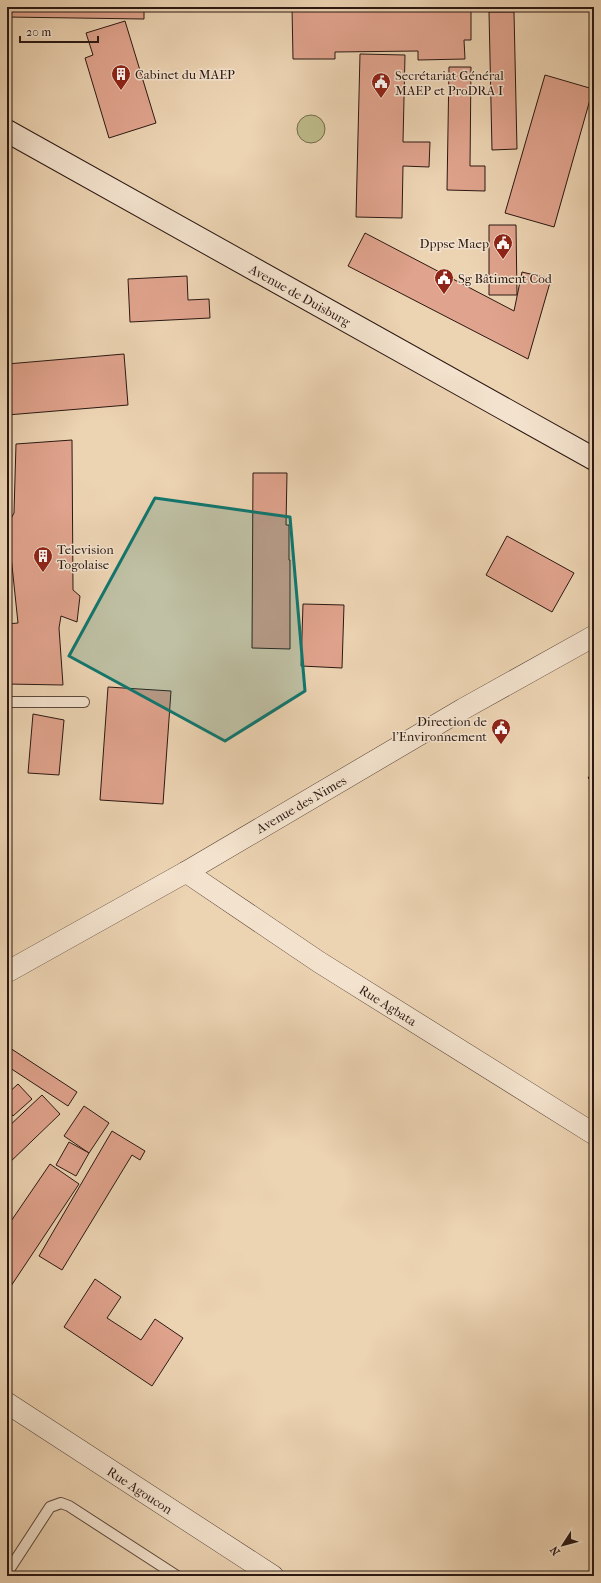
<svg xmlns="http://www.w3.org/2000/svg" width="601" height="1583" font-family="'IM FELL French Canon',serif">
<rect width="100%" height="100%" fill="#ecd3b2"/>
<filter id="stains"><feTurbulence type="fractalNoise" baseFrequency=".005" numOctaves="4"/><feColorMatrix values="0 0 0 0 .2 0 0 0 0 .09 0 0 0 0 .02 0 0 0 .5 -.17"/></filter>
<radialGradient id="worn" r=".72"><stop offset=".6" stop-color="#630" stop-opacity="0"/><stop offset="1" stop-color="#630" stop-opacity=".3"/></radialGradient>
<circle fill="#bdbb88" stroke="#746a4d" cx="311" cy="129" r="14"/>
<g fill="#e0a38d" stroke="#2b1812">
<path d="M7,7H144V19L7,17Z"/>
<path d="M292,7H452V10H471V40H464L465,59L418,60V51L335,52V59H293Z"/>
<path d="M489,12H514L517,149L492,150Z"/>
<path d="M125,21L156,123L109,138L85,58L93,55L86,33Z"/>
<path d="M360,54L405,55L403,142H430L429,167L403,166L402,218L356,217Z"/>
<path d="M449,67H471L470,166H485V191L447,190Z"/>
<path d="M545,75L593,89L554,227L505,213Z"/>
<path d="M489,225H516L517,295H489Z"/>
<path d="M365,233L514,311L522,272L551,279L528,359L348,266Z"/>
<path d="M187,276L188,300L209,299L210,318L130,322L128,279Z"/>
<path d="M124,354L128,405L7,415V364Z"/>
<path d="M72,440L73,590L80,596L77,622L61,616L59,628L63,685L7,684V624L18,623L11,556H7V526L14,513L16,444Z"/>
<path d="M253,473H287L286,525H289V560H290V649L252,648Z"/>
<path d="M507,536L574,573L552,612L486,575Z"/>
<path d="M303,604L344,605L342,668L301,666Z"/>
<path d="M108,687L171,691L163,804L100,800Z"/>
<path d="M33,714L64,720L59,775L28,773Z"/>
<path d="M594,770V783L588,778Z"/>
<path d="M7,1046L77,1092L68,1106L7,1066Z"/>
<path d="M18,1084L32,1099L13,1116L7,1108V1094Z"/>
<path d="M42,1095L60,1114L7,1165V1128Z"/>
<path d="M84,1106L109,1123L89,1153L64,1136Z"/>
<path d="M112,1131L145,1151L140,1160L132,1155L62,1270L39,1256Z"/>
<path d="M69,1142L89,1153L76,1176L56,1165Z"/>
<path d="M50,1164L79,1184L7,1292V1227Z"/>
<path d="M95,1279L121,1297L107,1318L141,1340L155,1319L183,1338L152,1386L64,1327Z"/>
<path d="M57,1571L65,1576H54Z"/>
</g>
<g fill="none" stroke-linecap="round" stroke-linejoin="round">
<g stroke="#5b473a" stroke-width="12">
<g id="lane">
<path d="M7,702H84"/>
<path d="M7,1573L50,1507L61,1503L69,1506L177,1576"/>
</g>
</g>
<g stroke="#5b473a" stroke-width="22">
<g id="street">
<path d="M186,872L319,962L594,1134"/>
<path d="M7,972L186,872L463,709L594,636"/>
<path d="M7,1403L273,1576"/>
</g>
</g>
<g stroke="#2b1812" stroke-width="24">
<path id="secondary" d="M7,131L594,459"/>
</g>
<use href="#lane" stroke="#f3e2cd" stroke-width="10"/>
<use href="#street" stroke="#f3e2cd" stroke-width="21"/>
<use href="#secondary" stroke="#f3e2cd" stroke-width="22"/>
</g>
<path fill="#0f766e" fill-opacity="0.2" stroke="#0f766e" stroke-width="3" stroke-linejoin="round" d="M155,498L290,517L305,691L225,741L69,656Z"/>
<defs>
<g id="building-pin" transform="scale(1)"><path d="M0 17L-7.5 6A9.5 9.5 0 1 1 7.5 6Z" fill="#8f2418" stroke="#f3e2cd"/><path d="M-4-6H4V6H1V3H-1V6H-4ZM-2.5-4.3h1.7v1.8h-1.7ZM.8-4.3h1.7v1.8H.8ZM-2.5-1h1.7V.8h-1.7ZM.8-1h1.7V.8H.8Z" fill="#fff"/></g>
<g id="civic-pin" transform="scale(1)"><path d="M0 17L-7.5 6A9.5 9.5 0 1 1 7.5 6Z" fill="#8f2418" stroke="#f3e2cd"/><path d="M-.6-6.5H3V-4.5H.6V-3L4-1V1h2V6H-6V1h2V-1L-.6-3ZM-1.2 2.5V6h2.4V2.5Z" fill="#fff"/></g>
</defs>
<g fill-rule="evenodd">
<use href="#building-pin" x="121" y="74"/>
<use href="#civic-pin" x="381" y="82"/>
<use href="#civic-pin" x="503" y="243"/>
<use href="#civic-pin" x="444" y="278"/>
<use href="#building-pin" x="43" y="556"/>
<use href="#civic-pin" x="501" y="728"/>
</g>
<g text-anchor="middle" stroke-width="3" stroke-linejoin="round" paint-order="stroke">
<g font-size="13" fill="#2b1812" stroke="#f3e2cd" text-anchor="start">
<text x="135" y="79">Cabinet du MAEP</text>
<text x="395" y="80">Secrétariat Général<tspan x="395" dy="15">MAEP et ProDRA I</tspan></text>
<text x="489" y="248" text-anchor="end">Dppse Maep</text>
<text x="458" y="283">Sg Bâtiment Cod</text>
<text x="57" y="554">Television<tspan x="57" dy="15">Togolaise</tspan></text>
<text x="487" y="726" text-anchor="end">Direction de<tspan x="487" dy="15">l'Environnement</tspan></text>
</g>
<g font-size="13" fill="#2b1812" stroke="#f3e2cd">
<text transform="translate(300 295) rotate(29)" y="5">Avenue de Duisburg</text>
<text transform="translate(301 804) rotate(-30)" y="5">Avenue des Nimes</text>
<text transform="translate(388 1005) rotate(32)" y="5">Rue Agbata</text>
<text transform="translate(140 1490) rotate(33)" y="5">Rue Agoucon</text>
</g>
</g>
<rect width="601" height="1583" fill="none" stroke="#ecd3b2" stroke-width="24"/>
<rect x="8" y="8" width="585" height="1567" fill="none" stroke="#2b1812" stroke-width="2"/>
<rect x="12" y="12" width="577" height="1559" fill="none" stroke="#2b1812"/>
<g transform="translate(563 1545) rotate(234)" stroke="#f3e2cd" stroke-width="3" paint-order="stroke">
<path d="M0-3L7 15L0 10L-7 15Z" fill="#2b1812"/>
<text y="-6" font-size="11" font-weight="bold" text-anchor="middle" fill="#2b1812">N</text>
</g>
<path d="M20 36v6h78v-6" fill="none" stroke="#2b1812" stroke-width="2"/>
<text x="26" y="36" font-size="12" fill="#2b1812" stroke="#f3e2cd" stroke-width="3" paint-order="stroke">20 m</text>
<rect width="100%" height="100%" filter="url(#stains)"/>
<rect width="100%" height="100%" fill="url(#worn)"/>
</svg>
